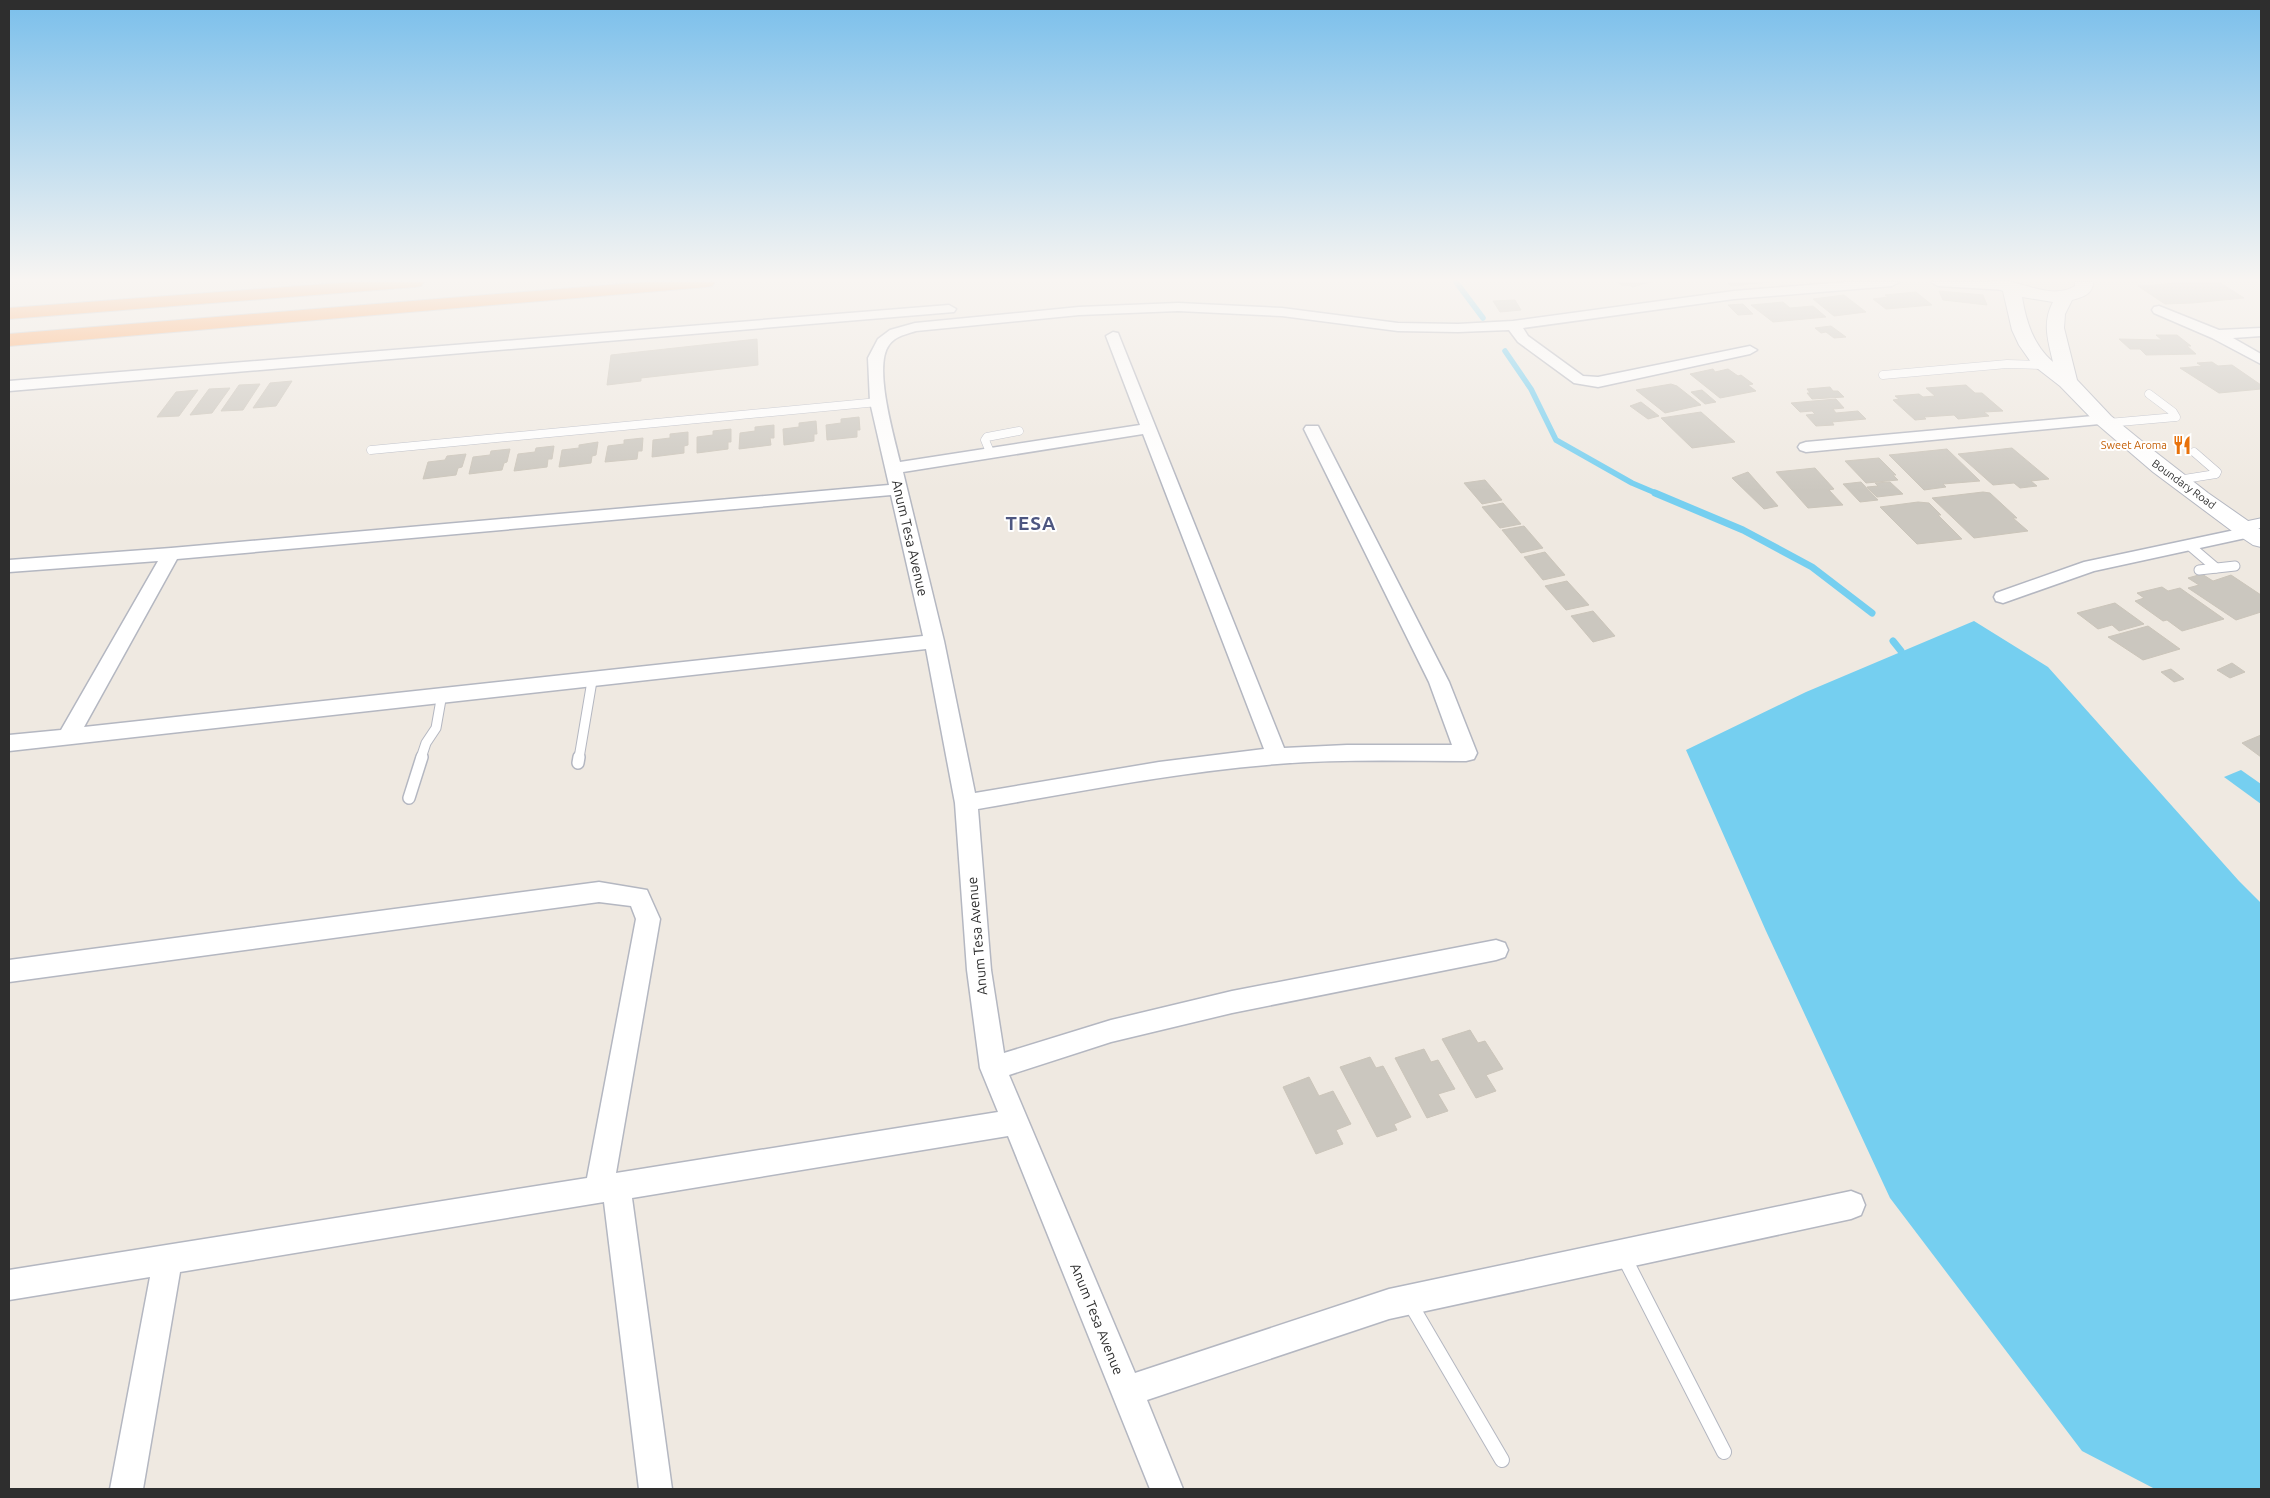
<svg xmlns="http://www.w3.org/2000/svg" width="2270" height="1498" font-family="Ubuntu,sans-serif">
<rect width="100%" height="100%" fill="#efe9e1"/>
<g fill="#75cff0">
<path d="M1974,621L2048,667L2239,881L2261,903V1489H2155L2082,1451L1890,1198L1766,931L1686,750L1806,692Z"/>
<path d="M2241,770L2261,784V804L2224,777Z"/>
</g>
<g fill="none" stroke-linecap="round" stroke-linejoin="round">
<g stroke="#75cff0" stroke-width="5.5">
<path d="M1456,282L1483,318"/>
<path d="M1505,351L1531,389L1556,440L1632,483L1658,494"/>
</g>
<g stroke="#75cff0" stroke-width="7">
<path d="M1655,493L1743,530L1812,567L1872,613"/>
<path d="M1893,641L1901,651"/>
</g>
</g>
<g fill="#cbc7bf" stroke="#cbc5ba">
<path d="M1618,282H1651L1632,287L1630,285H1621Z"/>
<path d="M1727,282H1769L1731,286Z"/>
<path d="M2192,282H2219L2244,298L2192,303L2165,304L2138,286Z"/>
<path d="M1939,291L1983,295L1987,305L1943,300Z"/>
<path d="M1916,292L1932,305L1886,309L1873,299L1888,297L1885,295Z"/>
<path d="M1844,295L1866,312L1834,316L1813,299Z"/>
<path d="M1515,300L1521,310L1500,312L1493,301Z"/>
<path d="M1783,302L1790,308L1813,306L1826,317L1773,322L1751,305Z"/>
<path d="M1743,304L1753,314L1738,315L1728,305Z"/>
<path d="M1831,326L1846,337L1834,338L1826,332L1821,333L1815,328Z"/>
<path d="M2156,335H2177L2191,346H2187L2196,354L2146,355L2140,349H2130L2119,339L2162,340Z"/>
<path d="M757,339L758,365L641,378V381L607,385L611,355Z"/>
<path d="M2212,362L2218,366L2232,365L2261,385V389L2219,393L2180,368L2202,366L2197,363Z"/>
<path d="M1713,369L1715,372L1728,369L1738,376L1741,375L1753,384L1748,385L1756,391L1720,398L1690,374Z"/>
<path d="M292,381L276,406L253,408L270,383Z"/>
<path d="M260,384L243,410L221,411L239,385Z"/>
<path d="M1671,384L1677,386L1701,405L1665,413L1636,390Z"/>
<path d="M1966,385L1975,393H1982L2003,411L1984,412L1989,416L1958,419L1954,415L1924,417L1926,419L1915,420L1893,400L1899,399L1895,396L1919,394L1923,397L1935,396L1926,388Z"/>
<path d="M1830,387L1833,391H1838L1844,397L1812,399L1807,393H1810L1807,389Z"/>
<path d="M230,388L212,413L190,415L209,389Z"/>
<path d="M198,390L179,416L157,417L176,392Z"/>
<path d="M1702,390L1716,402L1705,404L1691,392Z"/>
<path d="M1836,399L1844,408L1833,409L1836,413L1858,411L1866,419L1832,422L1834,425L1816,426L1806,415L1815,414L1812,411L1800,412L1791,403Z"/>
<path d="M1641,402L1659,416L1648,419L1630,406Z"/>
<path d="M1701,412L1735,442L1692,448L1661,418Z"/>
<path d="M859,417L860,430H857V437L827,440L826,425L841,423V419Z"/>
<path d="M816,421L817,434H814V441L784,445L783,429L799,427V423Z"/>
<path d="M774,425V438H770L771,445L739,449L740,433L755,431V427Z"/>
<path d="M731,429V442H728V449L697,453V437L713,435V431Z"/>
<path d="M688,432V445L684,446V453L652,457L653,440L670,438V434Z"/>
<path d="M643,438L642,451H638L637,459L605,462L608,446L624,444V440Z"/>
<path d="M598,442L596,455L592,456L591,463L559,467L562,450L579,448V445Z"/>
<path d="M554,446L552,459H548L547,467L514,471L518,454L535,452L536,448Z"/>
<path d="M2012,448L2049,479L2031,481L2037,486L2020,488L2014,483L1993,485L1958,454Z"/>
<path d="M510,449L507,462L504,463L502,470L469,474L473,457L490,455L491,451Z"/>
<path d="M1947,449L1980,481L1943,484L1946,487L1924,490L1889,455Z"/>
<path d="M466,454L462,467L458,468L456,475L423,479L428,462L445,460L447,456Z"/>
<path d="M1879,458L1896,475H1893L1898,480L1866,483L1845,461Z"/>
<path d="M1815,468L1834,489L1829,490L1843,505L1808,508L1776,472Z"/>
<path d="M1748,472L1778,506L1764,509L1732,478Z"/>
<path d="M1485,480L1502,500L1482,504L1464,483Z"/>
<path d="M1861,482L1878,500L1860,502L1843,484Z"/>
<path d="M1890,482L1903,494L1877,497L1867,487L1878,486L1875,483Z"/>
<path d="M1983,492L1990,493L2017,518H2013L2028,531L1974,538L1932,498Z"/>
<path d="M1918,502L1929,503L1941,515H1938L1962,539L1917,544L1880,507Z"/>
<path d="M1503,503L1521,524L1500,528L1482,507Z"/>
<path d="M1524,526L1543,548L1521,553L1502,530Z"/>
<path d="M1545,552L1565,575L1543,580L1524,557Z"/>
<path d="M2202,574L2213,581L2231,575L2261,595V612L2236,620L2188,588L2199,585L2188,578Z"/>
<path d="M1567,581L1589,605L1566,610L1545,586Z"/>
<path d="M2162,587L2168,591L2180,588L2224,619L2182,631L2167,620L2163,621L2135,601L2144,598L2137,593Z"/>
<path d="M2115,603L2144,624L2119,631L2112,625L2098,629L2077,613Z"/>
<path d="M1593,611L1615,636L1593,642L1571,616Z"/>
<path d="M2148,626L2180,649L2143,660L2108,637Z"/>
<path d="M2232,663L2245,672L2230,678L2217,670Z"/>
<path d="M2171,669L2184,679L2174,682L2161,672Z"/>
<path d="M2261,735V757L2242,743Z"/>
<path d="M1470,1030L1478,1043L1485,1041L1503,1069L1486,1075L1496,1091L1476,1098L1442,1039Z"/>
<path d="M1424,1049L1431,1062L1438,1060L1455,1089L1438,1094L1448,1111L1427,1118L1395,1058Z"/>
<path d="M1370,1057L1376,1068L1383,1066L1411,1117L1394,1124L1397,1130L1377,1137L1340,1067Z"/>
<path d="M1309,1077L1319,1096L1333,1091L1351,1124L1336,1130L1343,1144L1316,1154L1283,1087Z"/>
</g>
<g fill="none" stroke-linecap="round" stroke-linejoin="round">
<g stroke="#b4b7c1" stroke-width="9">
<g id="lane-far3">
<path d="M1883,375L2007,364L2044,365"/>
<path d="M2108,423L2176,417L2173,412L2149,394"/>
<path d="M371,450L878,402"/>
<path d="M990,452L985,440L987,437L1019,431"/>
<path d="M2178,480L2216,474L2217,472L2194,452"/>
</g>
</g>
<g stroke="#b4b7c1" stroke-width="11">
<g id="lane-far2">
<path d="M2242,527L2261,523"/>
<path d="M2189,545L2216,568"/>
<path d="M2199,570L2235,566"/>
<path d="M421,758L426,743L436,728L442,694"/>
<path d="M579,758L592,681"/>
</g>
</g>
<g stroke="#b4b7c1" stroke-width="14">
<g id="lane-far1">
<path d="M578,763L579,757"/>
<path d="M409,798L422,757"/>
</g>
</g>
<g stroke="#b4b7c1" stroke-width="16">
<g id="lane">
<path d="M1624,1257L1724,1452"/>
<path d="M1410,1303L1502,1460"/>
</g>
</g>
<g stroke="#b4b7c1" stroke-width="3">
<g id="street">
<path d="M1846,282H1899L1892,286L1734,299L1523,328L1528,336L1583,376L1598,377L1750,346L1757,350L1750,354L1598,387L1574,383L1518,342L1509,330L1458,332L1398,331L1282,316L1178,311L1079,315L916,331C907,334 895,336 889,345C873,366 894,436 900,462L1140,425L1106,336L1113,332L1118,333L1284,748L1347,745H1452L1429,682L1304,429L1306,426H1318L1449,682L1477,753L1474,759L1466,761C1403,761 1340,759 1277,764C1176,772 1077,792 978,809L991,970L1004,1053L1111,1020L1232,991L1496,940L1505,943L1508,950L1505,957L1496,960L1232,1013L1111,1042L1009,1075L1135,1373L1389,1289L1851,1191L1861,1195L1865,1205L1861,1215L1851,1219L1389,1319L1147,1400L1183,1489H1150L1008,1136L632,1198L672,1489H639L604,1202L180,1272L143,1489H110L150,1277L9,1300V1270L587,1178L636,919L631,906L599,902L9,982V960L599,882L647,890L660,919L616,1173L998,1112L980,1068L967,970L955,803L926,649L9,751V735L61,730L158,561L9,572V560L171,548L889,485L870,402L868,358L878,339L890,330L915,323L1079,307L1178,303L1282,308L1398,323L1458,324L1513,321L1734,291ZM1143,434L1264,749L1159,762L975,793L944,641L903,472ZM891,495L923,636L84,727L177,559Z"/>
<path d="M1931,282H2003L2012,283L2014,286L2007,290L1938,286Z"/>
<path d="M949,305L956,309L954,312L9,391V381Z"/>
<path d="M2159,306L2219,330L2261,328V336L2233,338L2261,354V364L2212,338L2154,313L2152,310L2154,307Z"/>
<path d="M2104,415L2110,417L2112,420L2110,423L1806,452L1800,450L1798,447L1800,444L1806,442Z"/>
<path d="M2249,527L2255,528L2258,532L2255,536L2094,571L2003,603L1996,601L1994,597L1996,593L2084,562Z"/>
</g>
</g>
<g stroke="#b4b7c1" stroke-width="2">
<path id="secondary" d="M1988,282C1995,281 2005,280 2012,282C2033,287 2055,298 2075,286V282H2093C2093,294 2083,297 2072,300L2065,314L2064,328L2077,380L2111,416L2149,447L2208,493L2261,530V547L2253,545L2232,531L2153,472L2097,424L2060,386L2033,365L2019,345L2012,330L2003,291L1991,286ZM2022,297L2053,302C2042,323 2048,340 2053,362C2033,345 2026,321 2022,297Z"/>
</g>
<g stroke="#c9c9c9" stroke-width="2">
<g id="highway">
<path d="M352,282H424L421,286L415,287L9,319V308Z"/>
<path d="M646,282H715L712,286L706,287L9,346V334Z"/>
</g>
</g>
<use href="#lane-far3" stroke="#fff" stroke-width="8"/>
<use href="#lane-far2" stroke="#fff" stroke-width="9"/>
<use href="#lane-far1" stroke="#fff" stroke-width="11"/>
<use href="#lane" stroke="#fff" stroke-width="14"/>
<use href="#street" fill="#fff" fill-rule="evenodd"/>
<use href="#secondary" fill="#fff" fill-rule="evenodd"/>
<use href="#highway" fill="#ffa35c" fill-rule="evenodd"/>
</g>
<linearGradient id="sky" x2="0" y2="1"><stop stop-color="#7abfeb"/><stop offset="0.57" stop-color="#f8f5f2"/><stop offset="1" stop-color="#f8f5f2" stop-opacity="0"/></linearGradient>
<rect width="2270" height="491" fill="url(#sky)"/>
<defs>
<g id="restaurant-bare" transform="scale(1.5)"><path d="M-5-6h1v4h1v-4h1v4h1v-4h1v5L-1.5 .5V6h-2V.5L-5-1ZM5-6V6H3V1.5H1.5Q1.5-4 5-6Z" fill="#e8710a" stroke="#fff" stroke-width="2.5" paint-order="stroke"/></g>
</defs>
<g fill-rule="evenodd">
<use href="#restaurant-bare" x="2182" y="445"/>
</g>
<g text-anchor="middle" stroke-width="4" stroke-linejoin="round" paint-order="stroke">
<g font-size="11" fill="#c56008" stroke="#fff" text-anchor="end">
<text x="2167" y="449">Sweet Aroma</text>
</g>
<g font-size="11" fill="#2e2e2e" stroke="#fff">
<text transform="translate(2184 484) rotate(36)" y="4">Boundary Road</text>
</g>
<g font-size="14" fill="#2e2e2e" stroke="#fff">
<text transform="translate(910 538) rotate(77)" y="5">Anum Tesa Avenue</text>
<text transform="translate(977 936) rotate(-95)" y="5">Anum Tesa Avenue</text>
<text transform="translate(1097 1319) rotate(68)" y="5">Anum Tesa Avenue</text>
</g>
<g font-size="19" font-weight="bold" letter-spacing="1" fill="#4d5680" stroke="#fff">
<text x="1031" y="530">TESA</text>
</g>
</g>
<rect width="2270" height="1498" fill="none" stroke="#2e2e2e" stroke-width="20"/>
</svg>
